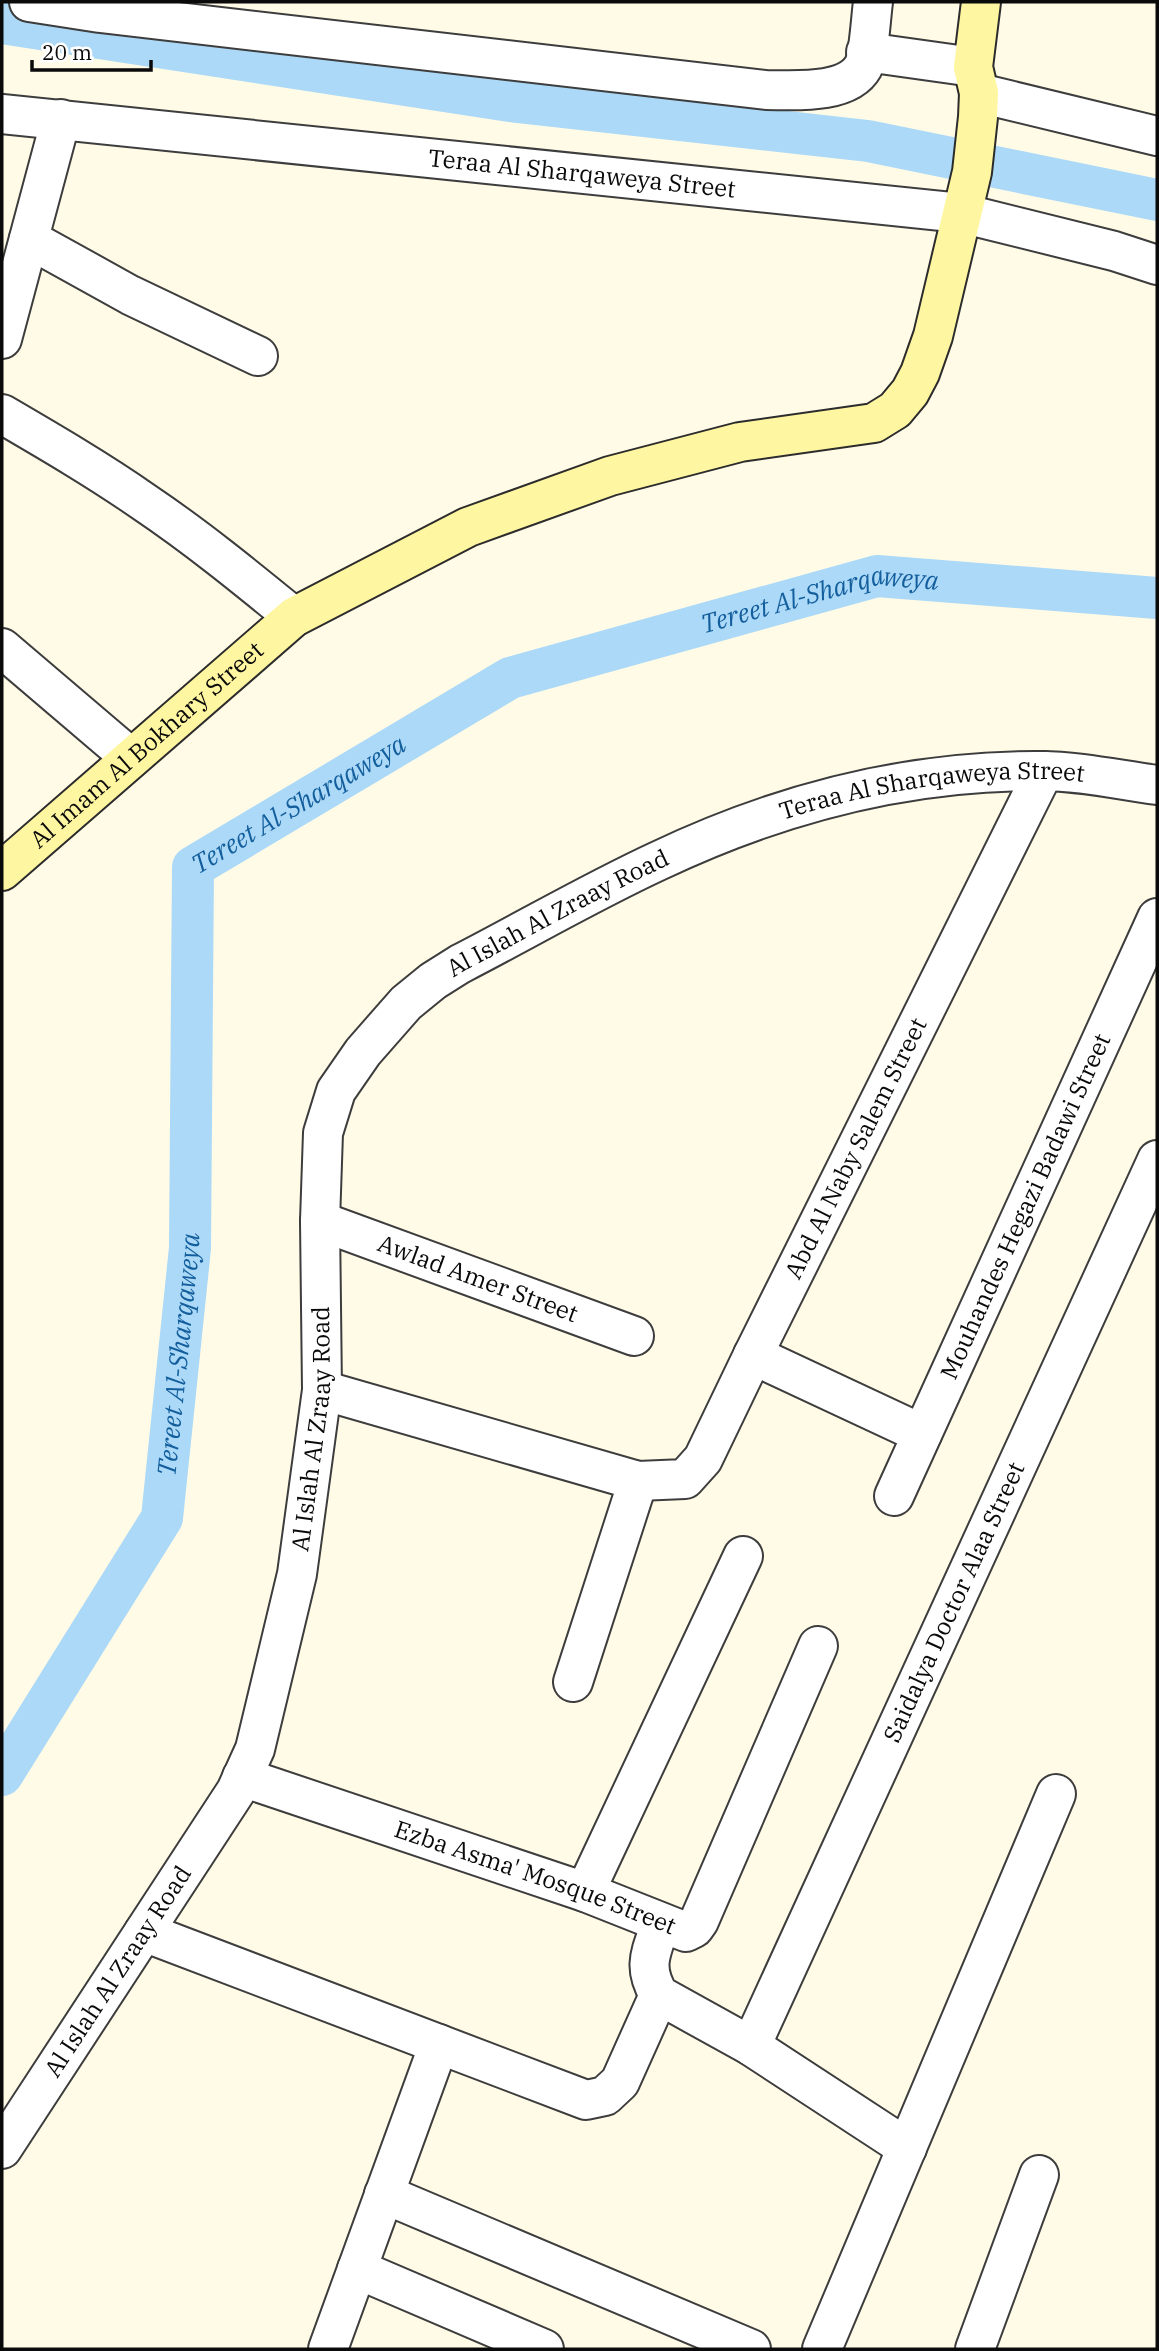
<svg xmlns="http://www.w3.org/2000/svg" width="1159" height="2351" font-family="'IBM Plex Serif',serif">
<rect width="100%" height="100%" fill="#fffbe7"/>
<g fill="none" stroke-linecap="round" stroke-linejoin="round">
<g stroke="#abd9f7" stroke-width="42">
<path d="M2,23L517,102L868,141L1157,200"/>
<path id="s1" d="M2,1775L162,1518L190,1248L193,867L510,678L877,576L1157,598"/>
</g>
<g stroke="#3d3d3d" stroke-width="42">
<g id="street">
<path d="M29,2L100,13L766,90C793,90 847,95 863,67C869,56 871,16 873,2"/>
<path d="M866,52L973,67"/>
<path d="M979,93L1157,136"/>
<path id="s2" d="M2,114L961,213L1114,251L1157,265"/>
<path d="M29,239L130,295L258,356"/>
<path d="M2,339L61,119"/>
<path d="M2,414C50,442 98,470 144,502C196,537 245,577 294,617"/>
<path d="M2,648L131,758"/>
<path id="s3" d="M320,1221L634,1336"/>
<path d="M753,1355L922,1434"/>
<path id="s4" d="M322,1390L638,1481L685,1479L703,1459L753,1355L1044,771"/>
<path id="s5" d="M894,1496L1157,918"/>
<path d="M573,1682L638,1481"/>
<path id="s6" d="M242,1777L585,1892L686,1932L694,1928L699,1921L818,1646"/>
<path d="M585,1892L743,1556"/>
<path d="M661,1923C651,1953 642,1966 659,1995L751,2046L907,2148"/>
<path d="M144,1932L586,2100L605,2096L620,2082L659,1995"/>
<path id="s7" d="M751,2046L1157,1160"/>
<path id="s8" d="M2,2149L236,1791L255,1749L297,1574L322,1390L320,1221L323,1133L336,1091L363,1052L406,1003L433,981L460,964C526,930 591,892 658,861C778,804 908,770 1041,771C1080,771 1119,780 1157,785"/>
<path d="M384,2194L751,2349"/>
<path d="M357,2269L544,2349"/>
<path d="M328,2349L439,2044"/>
<path d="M822,2349L1056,1794"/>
<path d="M975,2349L1039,2175"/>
</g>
</g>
<g stroke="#2c2c2c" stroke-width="42">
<g id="secondary">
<path id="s9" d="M2,871L294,617L468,527L610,476L740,442L874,423L895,410L910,392L920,373L933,336L972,172L978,117L979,93L973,67L981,2"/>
</g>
</g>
<use href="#street" stroke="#fff" stroke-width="38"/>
<use href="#secondary" stroke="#fff6a2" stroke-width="38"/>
</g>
<g text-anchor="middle" stroke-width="7" stroke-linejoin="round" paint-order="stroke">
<g font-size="24" fill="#0a0a0a" stroke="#fff">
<text dy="8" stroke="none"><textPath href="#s2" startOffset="583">Teraa Al Sharqaweya Street</textPath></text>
<text dy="8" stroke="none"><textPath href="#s9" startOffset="192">Al Imam Al Bokhary Street</textPath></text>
<text dy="8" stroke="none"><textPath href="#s8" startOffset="1829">Teraa Al Sharqaweya Street</textPath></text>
<text dy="8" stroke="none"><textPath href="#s8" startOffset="1430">Al Islah Al Zraay Road</textPath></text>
<text dy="8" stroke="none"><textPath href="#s4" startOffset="749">Abd Al Naby Salem Street</textPath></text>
<text dy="8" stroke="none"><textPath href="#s5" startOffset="318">Mouhandes Hegazi Badawi Street</textPath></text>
<text dy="8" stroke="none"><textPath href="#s3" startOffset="168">Awlad Amer Street</textPath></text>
<text dy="8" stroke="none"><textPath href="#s8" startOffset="800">Al Islah Al Zraay Road</textPath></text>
<text dy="8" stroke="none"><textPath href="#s7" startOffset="488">Saidalya Doctor Alaa Street</textPath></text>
<text dy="8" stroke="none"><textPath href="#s6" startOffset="310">Ezba Asma' Mosque Street</textPath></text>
<text dy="8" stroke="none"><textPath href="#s8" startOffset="212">Al Islah Al Zraay Road</textPath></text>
</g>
<g font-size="26" font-style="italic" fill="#135e9c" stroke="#fff">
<text dy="9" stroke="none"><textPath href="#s1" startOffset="1645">Tereet Al-Sharqaweya</textPath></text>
<text dy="9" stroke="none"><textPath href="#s1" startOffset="1078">Tereet Al-Sharqaweya</textPath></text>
<text dy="9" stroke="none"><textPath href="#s1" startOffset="467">Tereet Al-Sharqaweya</textPath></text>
</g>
</g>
<rect width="1159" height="2351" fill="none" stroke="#0a0a0a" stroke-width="7"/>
<path d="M32 60v10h119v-10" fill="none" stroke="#0a0a0a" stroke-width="3.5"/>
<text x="42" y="60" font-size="21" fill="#0a0a0a" stroke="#ffffff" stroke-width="5" paint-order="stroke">20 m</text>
</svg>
